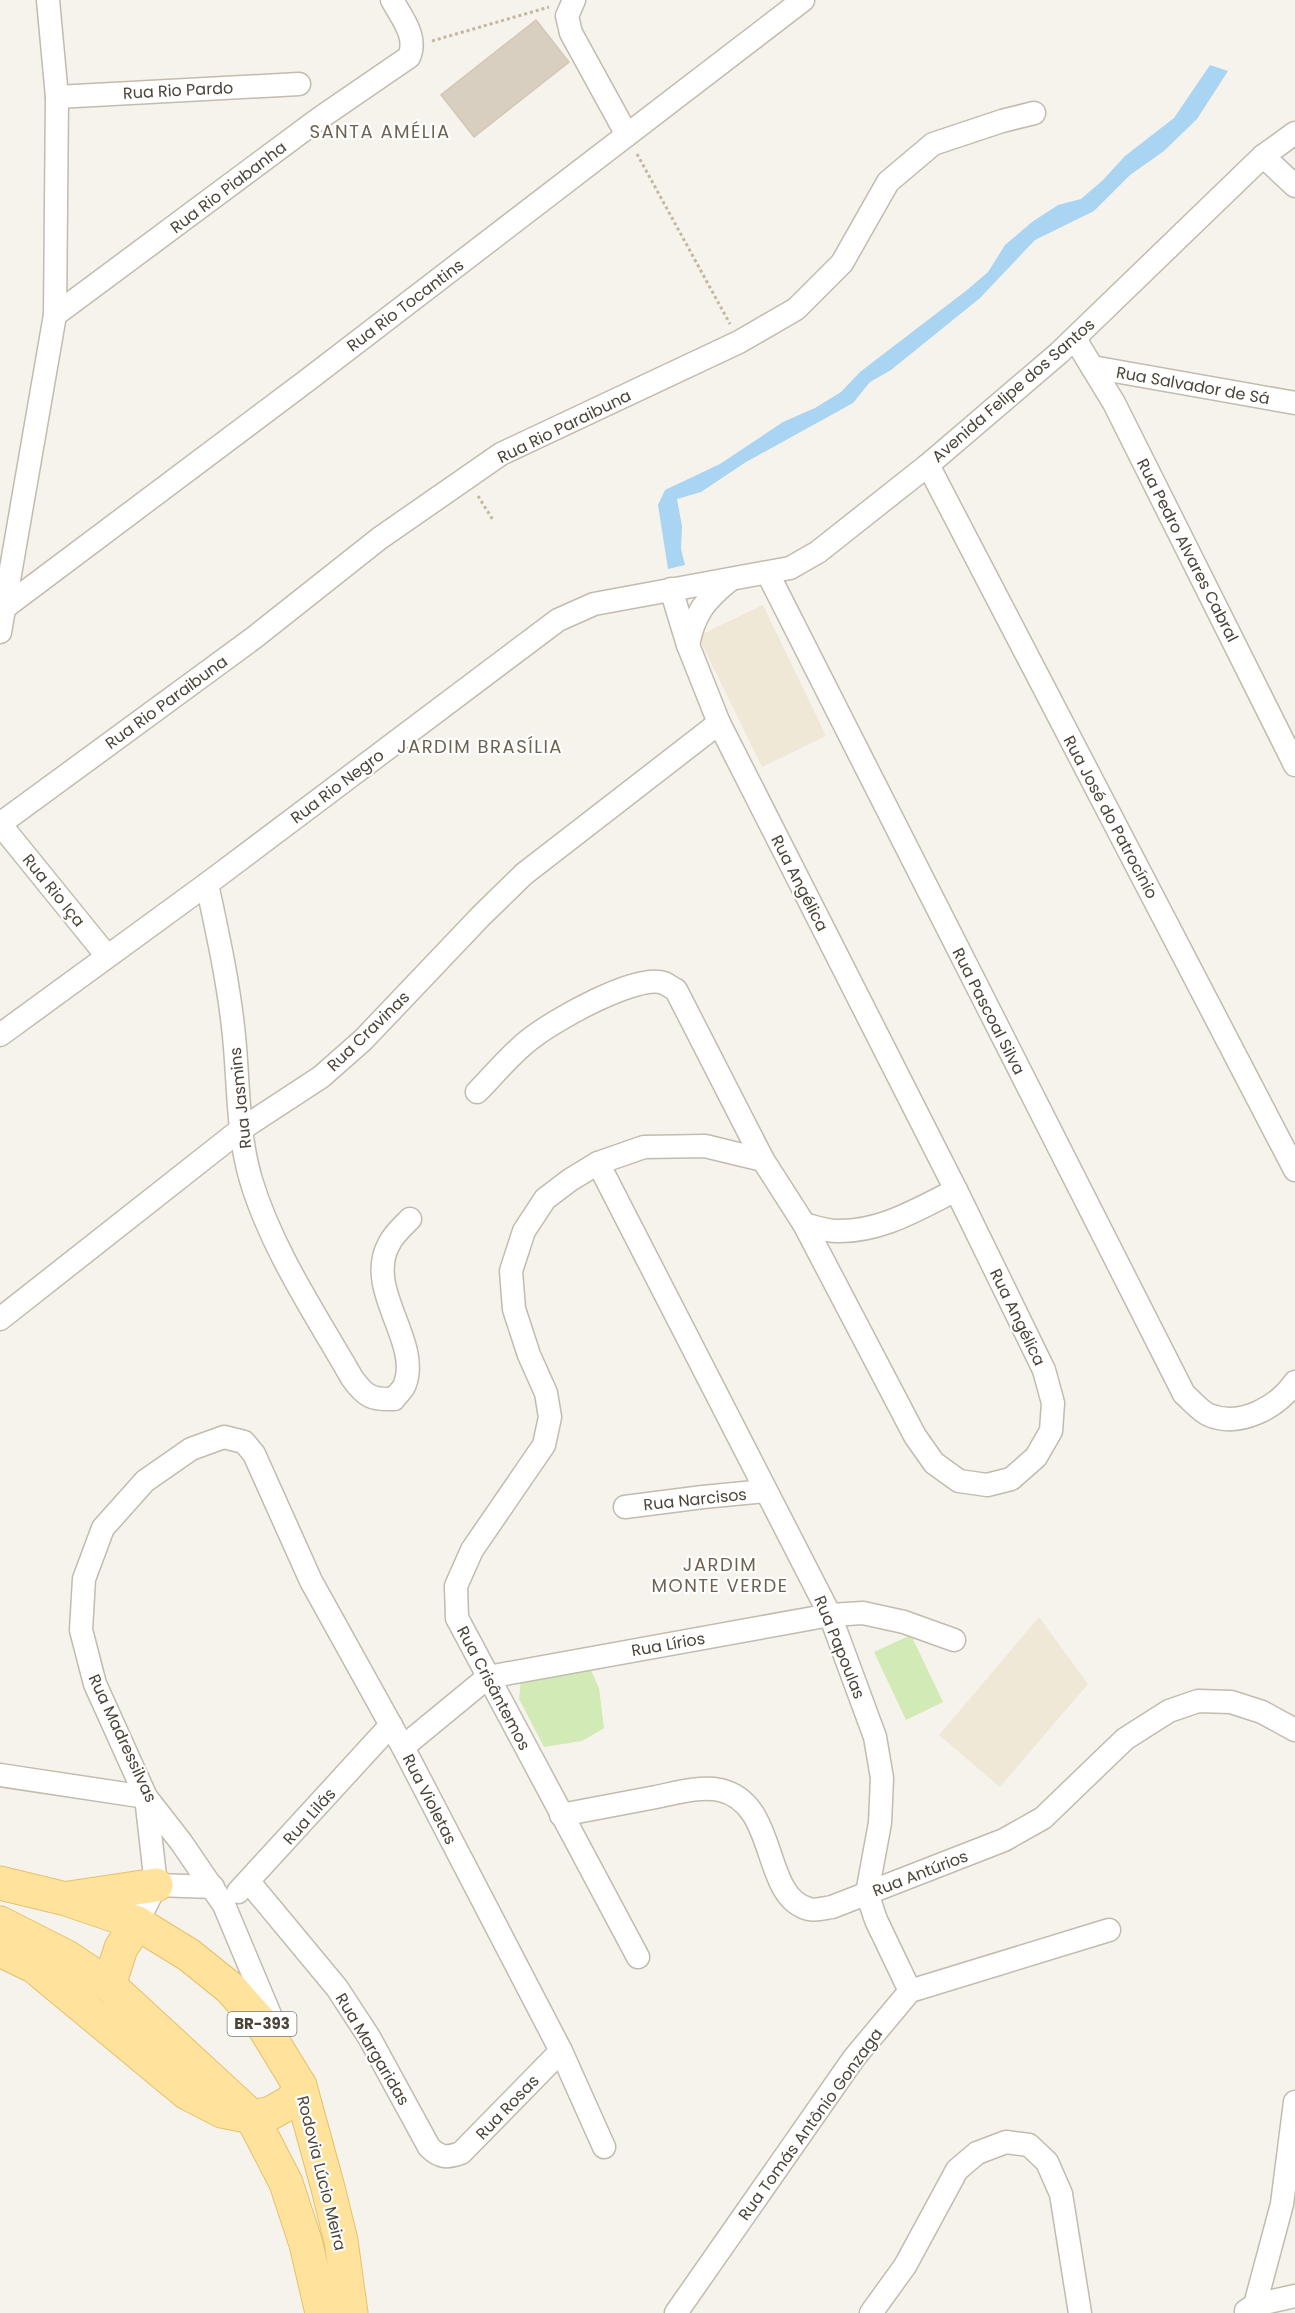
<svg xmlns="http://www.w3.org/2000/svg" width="1295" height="2313" font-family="Poppins,sans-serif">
<rect width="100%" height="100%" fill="#f6f3ec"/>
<g fill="#efe8d6">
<path d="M763,605L826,736L762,767L698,636Z"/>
<path d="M1039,1617L1088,1684L1000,1787L939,1735Z"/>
</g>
<g fill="#d2eab5">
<path d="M911,1635L943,1702L906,1720L874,1652Z"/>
<path d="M590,1668L599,1688L604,1728L582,1741L544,1747L519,1699L521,1680Z"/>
</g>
<path fill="#a9d4f2" d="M1210,65L1228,71L1197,119L1164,151L1130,175L1094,211L1035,240L980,298L891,370L870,382L853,403L746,462L701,492L677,499L682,526L681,549L685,565L668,569L658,505L665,490L720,464L783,422L815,408L841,392L860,372L967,290L988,272L1005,245L1032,222L1058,205L1081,199L1103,180L1125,156L1174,118Z"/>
<path fill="#d8cfc1" stroke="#d3c7b4" stroke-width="1.5" d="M536,20L569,62L474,137L441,95Z"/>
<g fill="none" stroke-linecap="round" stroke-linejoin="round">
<g stroke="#c2bbae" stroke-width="25">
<g id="minor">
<path d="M574,0L567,16L571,33L627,135"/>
<path d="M57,97L299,84"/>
<path d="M1263,156L1295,186"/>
<path d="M55,315L320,118L409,57C418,37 402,18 392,0"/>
<path d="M1075,339L1114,403L1295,765"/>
<path d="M1092,367L1295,403"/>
<path d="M928,465L1295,1170"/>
<path d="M768,574L1184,1394C1191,1400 1201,1412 1209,1415C1240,1428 1278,1407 1295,1382"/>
<path d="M4,608L309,379L803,0"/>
<path d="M0,632L55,315L57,97L48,0"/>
<path d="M688,645C694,614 705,600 730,580"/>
<path d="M207,884C218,935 229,985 234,1036C239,1085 237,1133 251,1180C272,1250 316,1315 352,1378C365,1396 371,1400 394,1399C397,1394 404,1389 405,1384C421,1341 364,1289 389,1244C393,1235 403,1226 410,1219"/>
<path d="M107,956L0,824L255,637L380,538L501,454L739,342L796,309L842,263L888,182L933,144L1002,121L1034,113"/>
<path d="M0,1035L207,884L558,620L594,604L790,568L818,552L928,465L1059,353L1263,156L1295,133"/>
<path d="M477,1092C495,1074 512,1052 533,1037C555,1020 637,973 664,983C668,985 672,988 676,990L763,1160L804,1224L915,1436L934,1463L959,1481L987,1485L1011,1479L1036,1457L1051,1431L1053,1403L1044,1370L956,1190L719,723L688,645L671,589"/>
<path d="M598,1163L830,1615L875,1737L882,1778L880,1823L867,1893L876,1920L910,1991"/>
<path d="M804,1224C815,1227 826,1231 837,1231C881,1232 918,1209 956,1190"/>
<path d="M0,1319L240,1130L321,1077L363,1040L481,916L524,874L719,723"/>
<path d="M625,1507L703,1497L765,1491"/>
<path d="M403,1747L488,1677L830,1615L863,1613L904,1622L954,1640"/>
<path d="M0,1775L146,1797"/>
<path d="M561,1815C593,1809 625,1803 656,1797C676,1793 699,1786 720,1790C779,1803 761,1897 809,1909C816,1911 825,1908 832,1907L1004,1840L1043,1818L1125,1739L1169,1711L1198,1701L1231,1702L1262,1712L1295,1730"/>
<path d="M249,1882L337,1988L369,2037L429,2147C440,2158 447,2158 461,2153L561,2051"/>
<path d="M156,1885L213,1887"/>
<path d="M238,1892L391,1725"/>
<path d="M137,1923L156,1885L146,1797"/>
<path d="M638,1957L457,1618L456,1586L472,1550L544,1445L550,1417L546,1393L529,1355L514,1309L511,1271L524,1231L545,1199L570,1180L598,1163L644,1147L705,1146L763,1160"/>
<path d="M276,2029L224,1905L181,1842L146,1797L95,1684L81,1630L84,1579L103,1528L145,1481L191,1449L224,1437L244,1442L254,1454L311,1581L403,1747L561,2051L604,2147"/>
<path d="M1255,2305L1282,2204L1295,2102"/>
<path d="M1246,2311L1255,2305L1295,2296"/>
<path d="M676,2313L854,2058L910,1991L1109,1930"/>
<path d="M871,2313L905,2266L957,2170L977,2153L1006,2142L1029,2145L1047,2162L1061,2194L1080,2313"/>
</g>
</g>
<g stroke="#e6c16a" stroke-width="35">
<g id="primary">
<path d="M0,1883L66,1899L137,1923L189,1955L230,1988L262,2024L300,2086L328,2188L341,2241L351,2313"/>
<path d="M69,1898L156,1885"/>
<path d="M0,1923L67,1957L109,1985L252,2117L286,2183L306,2244L322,2313"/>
<path d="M0,1950L35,1967L187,2093L222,2111L252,2117L271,2113L292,2101L300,2086"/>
<path d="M109,1985L121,1948L137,1923"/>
</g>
</g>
<g stroke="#c4b79f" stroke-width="3" stroke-dasharray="3 3" stroke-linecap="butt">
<path d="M432,41L549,7"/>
<path d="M637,154L730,324"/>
<path d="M478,496L493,520"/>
</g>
<use href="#minor" stroke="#fff" stroke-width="22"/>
<use href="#primary" stroke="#ffe39c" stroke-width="33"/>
</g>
<g text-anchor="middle" stroke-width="4.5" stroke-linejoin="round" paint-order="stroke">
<rect fill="#fff" stroke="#817c74" stroke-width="1.5" x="227.5" y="2012" width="69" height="24" rx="4.5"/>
<g font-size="15" font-weight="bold" fill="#4b4439">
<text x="262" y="2029">BR-393</text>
</g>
<g font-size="16" fill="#4b4439" stroke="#fff">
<text transform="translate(178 90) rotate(-3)" y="6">Rua Rio Pardo</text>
<text transform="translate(228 187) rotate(-37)" y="6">Rua Rio Piabanha</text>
<text transform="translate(405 305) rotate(-37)" y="6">Rua Rio Tocantins</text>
<text transform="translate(1193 385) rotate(10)" y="6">Rua Salvador de Sá</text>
<text transform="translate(1013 390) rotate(-41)" y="6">Avenida Felipe dos Santos</text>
<text transform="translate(564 426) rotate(-26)" y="6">Rua Rio Paraibuna</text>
<text transform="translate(1188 550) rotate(63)" y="6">Rua Pedro Alvares Cabral</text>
<text transform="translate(166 702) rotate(-36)" y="6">Rua Rio Paraibuna</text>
<text transform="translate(337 786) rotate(-37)" y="6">Rua Rio Negro</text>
<text transform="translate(1111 817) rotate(62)" y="6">Rua José do Patrocínio</text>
<text transform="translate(800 883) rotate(63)" y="6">Rua Angélica</text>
<text transform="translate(54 890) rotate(51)" y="6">Rua Rio Iça</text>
<text transform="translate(989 1011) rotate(63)" y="6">Rua Pascoal Silva</text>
<text transform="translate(368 1031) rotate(-44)" y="6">Rua Cravinas</text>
<text transform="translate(240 1098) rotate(-96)" y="6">Rua Jasmins</text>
<text transform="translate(1018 1317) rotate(64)" y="6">Rua Angélica</text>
<text transform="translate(695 1499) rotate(-6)" y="6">Rua Narcisos</text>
<text transform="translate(668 1644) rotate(-10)" y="6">Rua Lírios</text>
<text transform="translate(840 1647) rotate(68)" y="6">Rua Papoulas</text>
<text transform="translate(494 1688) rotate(62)" y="6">Rua Crisântemos</text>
<text transform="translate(123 1738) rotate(65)" y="6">Rua Madressilvas</text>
<text transform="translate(430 1799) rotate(63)" y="6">Rua Violetas</text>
<text transform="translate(309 1816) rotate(-48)" y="6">Rua Lilás</text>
<text transform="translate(920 1873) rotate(-21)" y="6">Rua Antúrios</text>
<text transform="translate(373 2049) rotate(59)" y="6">Rua Margaridas</text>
<text transform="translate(507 2107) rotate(-46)" y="6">Rua Rosas</text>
<text transform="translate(810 2124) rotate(-54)" y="6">Rua Tomás Antônio Gonzaga</text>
<text transform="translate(322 2173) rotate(76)" y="6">Rodovia Lúcio Meira</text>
</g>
<g font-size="18" letter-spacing="1.5" fill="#6e6250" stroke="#fff">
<text x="380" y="138">SANTA AMÉLIA</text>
<text x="480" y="753">JARDIM BRASÍLIA</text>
<text x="720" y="1571">JARDIM<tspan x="720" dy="21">MONTE VERDE</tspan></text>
</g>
</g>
</svg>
